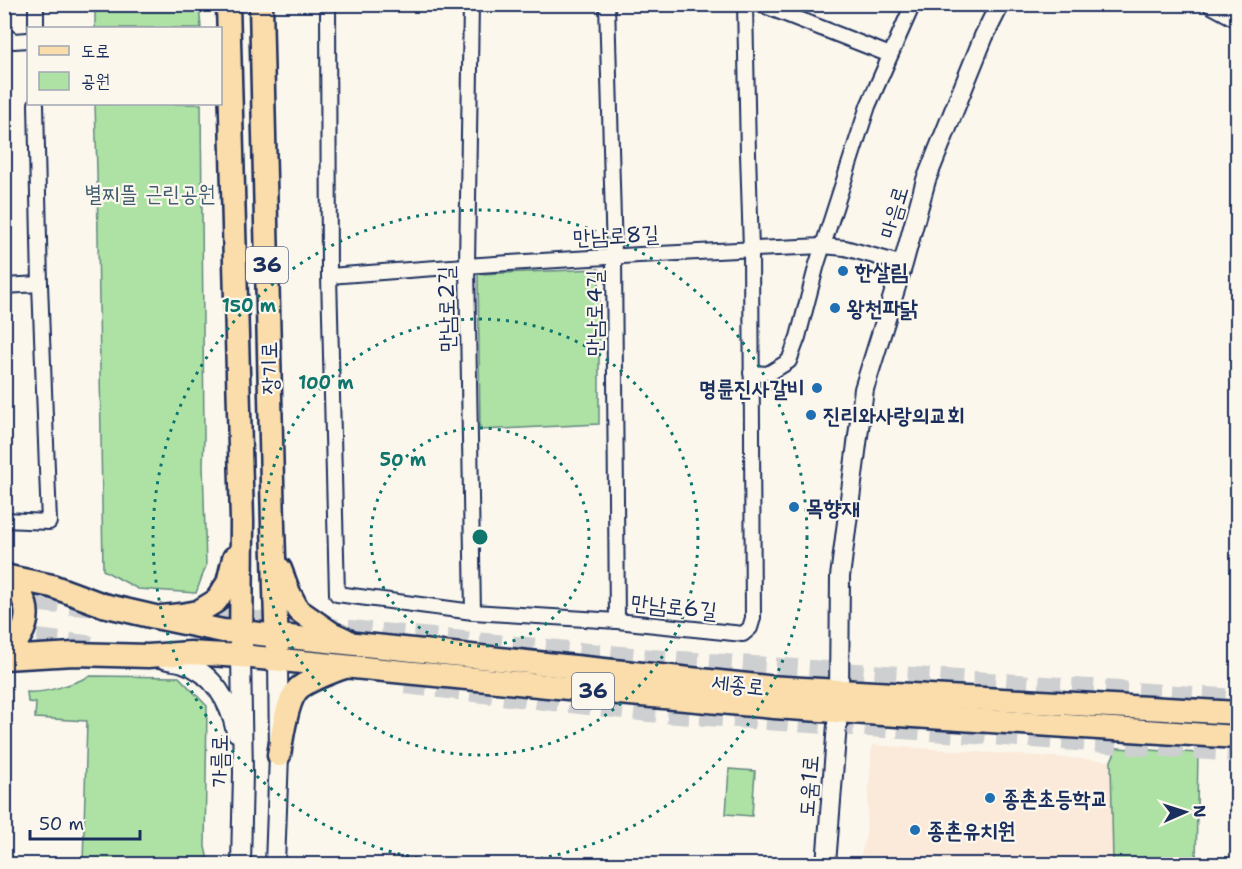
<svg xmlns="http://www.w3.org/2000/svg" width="1242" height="869" font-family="'Shantell Sans','Poor Story',sans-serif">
<rect width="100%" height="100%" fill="#fbf7ec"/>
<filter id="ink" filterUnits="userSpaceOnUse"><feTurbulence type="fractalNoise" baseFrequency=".0167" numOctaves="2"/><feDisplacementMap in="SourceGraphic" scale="12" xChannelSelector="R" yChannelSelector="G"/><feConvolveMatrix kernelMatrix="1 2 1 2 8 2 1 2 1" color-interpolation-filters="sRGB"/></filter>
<g filter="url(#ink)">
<path fill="#fbe9d9" d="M872,745L1111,761L1113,864H859L866,834Z"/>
<g fill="#ade2a4" stroke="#648881" stroke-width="1.5">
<path d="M95,5H199L201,28H95Z"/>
<path d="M95,104H201L204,438L203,465L206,566L196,593L138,589L103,570L97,170Z"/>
<path d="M599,269V424L480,430L478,274Z"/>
<path d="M91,676L179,677L207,706L205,847L209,864H83L87,721L35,718L36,703L28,702L27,692C45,694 75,683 91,676Z"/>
<path d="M1117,748L1198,753L1196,864H1113L1111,761Z"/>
<path d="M729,769L755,771L752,816L726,814Z"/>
</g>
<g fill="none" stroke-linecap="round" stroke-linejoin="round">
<g stroke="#cecfd0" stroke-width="22" stroke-dasharray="22 11" stroke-linecap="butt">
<path d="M4,598L97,606"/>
<path d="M184,615L652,660L1238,700"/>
<path d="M4,636L95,647"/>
<path d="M405,683L649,711L1238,751"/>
</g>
<g stroke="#1b2f5e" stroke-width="18">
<g id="minor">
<path d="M36,4V28"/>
<path d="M328,4L329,276L337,594L473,612L617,621L743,634L750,628L753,618L751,249L748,153L745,4"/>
<path d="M471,4L467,265L473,612"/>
<path d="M607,4L614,256L617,621"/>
<path d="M760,4L890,55"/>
<path d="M4,35L14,41L28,40"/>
<path d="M329,276C494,263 658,253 823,246L845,248L903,264"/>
<path d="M4,286L40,284"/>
<path d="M751,373L768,374L789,361L798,337L817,264L868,106L913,4"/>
<path d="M4,520L49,522L40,284L36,104"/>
</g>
</g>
<g stroke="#1b2f5e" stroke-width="22">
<g id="tertiary">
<path d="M1212,4L1238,18"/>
<path d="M241,656L243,773L241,864"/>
<path d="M164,659C170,661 177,661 183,663C213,673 230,702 236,732"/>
<path d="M839,692L840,577L864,389L903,264L926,180L984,36L1000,4"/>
<path d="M275,864L279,755L278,660"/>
<path d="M826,864L838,712"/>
</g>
</g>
<g stroke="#1b2f5e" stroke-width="27">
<g id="primary">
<path d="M228,4L242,521L241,656L619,693L774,707L1238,737"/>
<path d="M261,4L273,526L277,651"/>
<path d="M280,569L289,593L298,610L331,633L346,640"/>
<path d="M162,617L181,615L198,612L216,601L228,583L234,558"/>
<path d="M241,632L767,687L1238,713"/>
<path d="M279,755C282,738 286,701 298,689C305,682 335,670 345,667"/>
</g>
</g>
<g stroke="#1b2f5e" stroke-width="27">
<g id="trunk">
<path d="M4,576L52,586L103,605L155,617L223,631L241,632"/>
<path d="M4,654C13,649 15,644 20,636C34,613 24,594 7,576"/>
<path d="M4,658L74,654L148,656L190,653L241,656"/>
</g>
</g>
<use href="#minor" stroke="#fbf7ec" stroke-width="14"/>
<use href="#tertiary" stroke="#fbf7ec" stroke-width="18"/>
<use href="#primary" stroke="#faddab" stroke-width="22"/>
<use href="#trunk" stroke="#faddab" stroke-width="22"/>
</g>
</g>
<g fill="none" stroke="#0f766e" stroke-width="3" stroke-dasharray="3 6">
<circle cx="480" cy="537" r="109"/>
<circle cx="480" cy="537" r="218"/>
<circle cx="480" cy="537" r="327"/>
</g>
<g fill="#1f6fb2" stroke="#fbf7ec" stroke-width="2">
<circle cx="843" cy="271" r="6"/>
<circle cx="835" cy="308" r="6"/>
<circle cx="817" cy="388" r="6"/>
<circle cx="811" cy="415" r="6"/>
<circle cx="794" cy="507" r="6"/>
<circle cx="990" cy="798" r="6"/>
<circle cx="915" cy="830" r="6"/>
</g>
<g text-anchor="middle" stroke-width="4.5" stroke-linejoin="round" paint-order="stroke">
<g fill="#fbf7ec" stroke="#5e6b89" stroke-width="1.5">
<rect x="246" y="247" width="42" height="36" rx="4.5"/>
<rect x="572" y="673" width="42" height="36" rx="4.5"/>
</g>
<g font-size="21" font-weight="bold" fill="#1b2f5e">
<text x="267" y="272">36</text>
<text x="593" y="698">36</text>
</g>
<g font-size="22" fill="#405c70" stroke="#fbf7ec">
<text x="150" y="201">별찌뜰 근린공원</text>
</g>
<g font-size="22" fill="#1b2f5e" stroke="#fbf7ec">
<text transform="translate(893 212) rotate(-74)" y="8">마음로</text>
<text transform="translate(616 235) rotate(-3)" y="8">만남로8길</text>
<text transform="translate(446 309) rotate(-91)" y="8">만남로2길</text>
<text transform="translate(594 313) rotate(-90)" y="8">만남로4길</text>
<text transform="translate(269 368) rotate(-91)" y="8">장기로</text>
<text transform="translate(674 606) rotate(6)" y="8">만남로6길</text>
<text transform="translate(738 684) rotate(6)" y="8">세종로</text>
<text transform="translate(219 761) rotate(-90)" y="8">가름로</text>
<text transform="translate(808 786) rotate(-86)" y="8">도움1로</text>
</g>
<g font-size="22" font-weight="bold" fill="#1b2f5e" stroke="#fbf7ec" text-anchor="start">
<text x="855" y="279">한살림</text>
<text x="847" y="316">왕천파닭</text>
<text x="805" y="396" text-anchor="end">명륜진사갈비</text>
<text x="823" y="423">진리와사랑의교회</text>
<text x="806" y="515">목향재</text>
<text x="1002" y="806">종촌초등학교</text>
<text x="927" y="838">종촌유치원</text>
</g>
</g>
<circle cx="480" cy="537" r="9" fill="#0f766e" stroke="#fbf7ec" stroke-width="3"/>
<g font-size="18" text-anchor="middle" font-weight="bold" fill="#0f766e" stroke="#fbf7ec" stroke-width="4.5" stroke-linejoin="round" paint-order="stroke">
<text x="249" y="312">150 m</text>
<text x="326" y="389">100 m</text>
<text x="403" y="466">50 m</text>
</g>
<rect width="1242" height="869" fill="none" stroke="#fbf7ec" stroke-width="24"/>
<rect x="12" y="12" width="1218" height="845" fill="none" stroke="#1b2f5e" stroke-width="2" filter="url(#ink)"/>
<rect x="27" y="27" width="195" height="78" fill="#fbf7ec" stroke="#a1a7b3" stroke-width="1.5"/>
<rect x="39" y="46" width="30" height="9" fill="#faddab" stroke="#a1a7b3" stroke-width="1.5"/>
<text x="81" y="57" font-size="18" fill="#1b2f5e">도로</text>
<rect x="39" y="72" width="30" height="18" fill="#ade2a4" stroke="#a1a7b3" stroke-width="1.5"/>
<text x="81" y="87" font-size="18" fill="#1b2f5e">공원</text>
<g transform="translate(1185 812) rotate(87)" stroke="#fbf7ec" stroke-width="4.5" paint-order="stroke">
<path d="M0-4.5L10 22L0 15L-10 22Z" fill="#1b2f5e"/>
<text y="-9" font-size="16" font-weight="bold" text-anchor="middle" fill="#1b2f5e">N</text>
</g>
<path d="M30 830v9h110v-9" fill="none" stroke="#1b2f5e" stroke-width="3"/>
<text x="39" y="830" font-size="18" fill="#1b2f5e" stroke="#fbf7ec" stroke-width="4.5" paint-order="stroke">50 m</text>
</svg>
